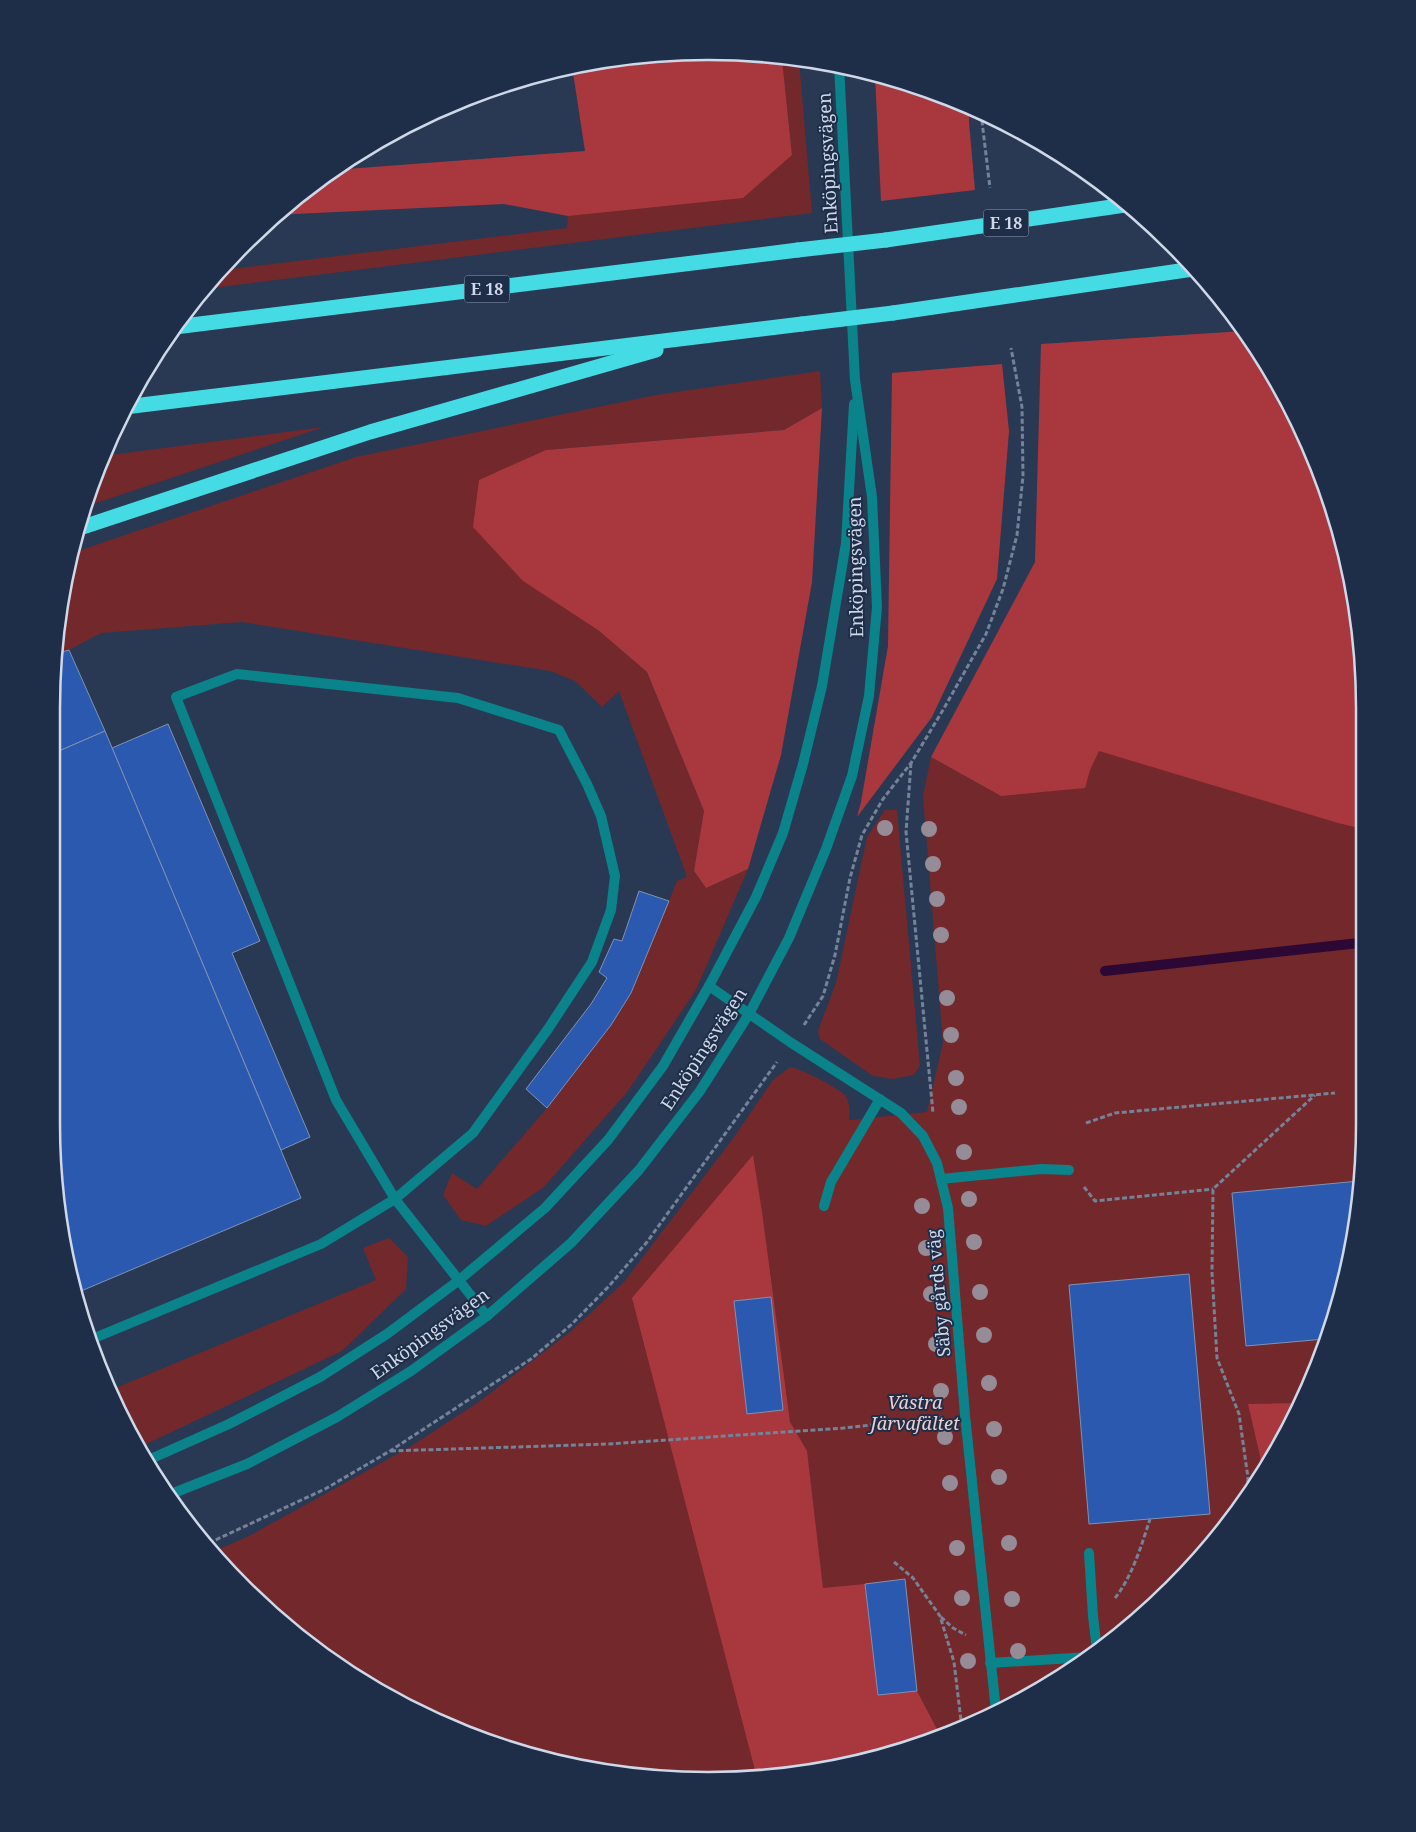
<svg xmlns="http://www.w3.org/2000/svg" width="1416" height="1832" font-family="'Noto Serif',serif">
<rect width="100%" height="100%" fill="#293953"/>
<g fill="#73282b">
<path d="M782,59L799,60L812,213L205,289L223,270L567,228L568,216L792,155Z"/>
<path d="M820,371L822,408L784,430L546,450L598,630L647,672L704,811L694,872L706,888L748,869L696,990L628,1091L544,1187L486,1226L461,1220L443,1195L452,1173L477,1189L547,1108L611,1025L631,993L677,881L687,877L619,691L602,707L575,681L550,671L242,622L101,633L69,650L55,654L75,552L356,457L656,395Z"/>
<path d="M324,427L84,507L86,497L103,456Z"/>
<path d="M1330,497L1359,623V1210L1315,1375L1254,1489L1173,1588L1073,1670L960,1731L878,1758L708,1781L538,1758L380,1693L244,1589L215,1551L249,1536L410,1447L480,1401L570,1332L624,1282L734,1137L773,1080L790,1067C800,1068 836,1087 844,1094C850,1100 850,1112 849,1120L927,1112L943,1043L923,796L931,757L1001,796Z"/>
<path d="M885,810H897L920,1066L914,1075L893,1079L873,1076L820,1039L818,1031L836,983L867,837Z"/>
<path d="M389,1238L408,1257L406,1289L342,1351L138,1448L113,1389L376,1280L363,1248Z"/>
</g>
<g fill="#a8383e">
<path d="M708,51L782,59L792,155L743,198L568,216L504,204L274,215L333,170L585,151L572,66L580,64Z"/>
<path d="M875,76L960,101L969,107V122L975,190L881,201Z"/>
<path d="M1244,331L1254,343L1330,497L1359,623V828L1338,823L1099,751L1090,770L1085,788L1001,796L931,757L1035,562L1041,344Z"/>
<path d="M1002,364L1009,431L997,579L932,717L857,817L861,802L888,646L892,373Z"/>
<path d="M822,408L812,582L781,755L748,869L706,888L694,871L704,811L647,672L598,630L523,581L473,527L479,480L546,450L784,430Z"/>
<path d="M753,1155L762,1212L790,1422L807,1451L823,1588L865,1584L878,1695L917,1691L941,1737L878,1758L756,1774L632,1298Z"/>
<path d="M1300,1403L1260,1479V1456L1248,1404Z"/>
</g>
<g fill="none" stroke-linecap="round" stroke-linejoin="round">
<path stroke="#2d0834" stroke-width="10" d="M1105,971L1359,943"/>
</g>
<g fill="#2a59af" stroke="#8092b2">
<path d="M69,650L105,731L52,754L53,665L55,654Z"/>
<path d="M168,724L260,941L232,953L310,1137L281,1150L112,748Z"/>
<path d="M105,731L301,1198L74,1294L51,1124L52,754Z"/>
<path d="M639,891L669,901L631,993L611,1025L547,1108L526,1089L591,1004L607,978L599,972L614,939L622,941Z"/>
<path d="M1359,1181V1210L1325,1339L1246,1346L1232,1193Z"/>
<path d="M1189,1274L1210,1514L1089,1524L1069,1285Z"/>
<path d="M771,1297L783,1410L747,1414L734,1301Z"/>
<path d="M905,1579L917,1691L878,1695L865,1584Z"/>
</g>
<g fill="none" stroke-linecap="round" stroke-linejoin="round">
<g stroke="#758298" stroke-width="3" stroke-dasharray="5 2.5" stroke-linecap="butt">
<path d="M981,113L990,188"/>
<path d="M911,763L906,832L933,1113"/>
<path d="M804,1025L823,996L835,955L850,878L862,835L883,799L911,763L943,710L986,634L1003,589L1017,535L1023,476L1022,407L1011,348"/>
<path d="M1086,1123L1115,1113L1335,1093"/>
<path d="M1084,1187L1095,1201L1213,1189"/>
<path d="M391,1451L608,1444L844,1428L943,1417"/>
<path d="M1247,1497L1248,1478L1239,1414L1217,1358L1212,1272L1213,1189L1315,1095"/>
<path d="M209,1543L325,1489L390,1451L531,1359L572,1324L609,1286L647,1242L777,1062"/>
<path d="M894,1562L913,1578L940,1616L954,1662L962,1729"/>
<path d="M1115,1598C1132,1577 1142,1544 1150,1519"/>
<path d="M941,1617L953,1628L966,1635"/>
</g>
<g stroke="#0a838a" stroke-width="10">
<path d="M941,1179L1041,1169L1069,1170"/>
<path d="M824,1206L831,1182L880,1099"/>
<path d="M92,1339L321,1244L395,1199L473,1133L548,1029L592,962L611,910L615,876L601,816L587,784L559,730L458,698L237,674L176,697L336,1100L395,1199L487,1316"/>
<path d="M1089,1553L1093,1616L1097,1650"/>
<path d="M990,1663L1089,1657"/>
</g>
<path stroke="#0a838a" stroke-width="10" d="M709,986L790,1042L901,1113L923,1136L937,1163L948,1208L965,1415L996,1711"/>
<g stroke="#0a838a" stroke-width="10">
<path d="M146,1461L229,1424L320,1377L387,1334L458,1281L545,1208L608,1140L663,1066L709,986L756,897L783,833L803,764L822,686L846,543L854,404"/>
<path d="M171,1494L247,1464L337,1417L411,1371L487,1316L571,1243L639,1170L700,1091L749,1014L789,938L826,849L852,776L869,696L877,607L872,497L855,380L839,65"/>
</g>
<g stroke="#44dbe4" stroke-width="15">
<path d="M886,240L1125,205"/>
<path d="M893,313L1193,269"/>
<path d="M175,327L798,250"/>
<path d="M125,407L802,324"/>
<path d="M80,528L370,432L656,350"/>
</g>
<g stroke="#44dbe4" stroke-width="15">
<path d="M798,250L886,240"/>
<path d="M802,324L893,313"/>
</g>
</g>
<g fill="#968c97">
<circle cx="885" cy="828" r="8"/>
<circle cx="929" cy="829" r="8"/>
<circle cx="933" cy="864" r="8"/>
<circle cx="937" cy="899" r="8"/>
<circle cx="941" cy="935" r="8"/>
<circle cx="947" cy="998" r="8"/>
<circle cx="951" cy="1035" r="8"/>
<circle cx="956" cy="1078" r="8"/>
<circle cx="959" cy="1107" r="8"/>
<circle cx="964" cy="1152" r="8"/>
<circle cx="969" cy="1199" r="8"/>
<circle cx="922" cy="1206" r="8"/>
<circle cx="974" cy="1242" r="8"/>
<circle cx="926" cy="1248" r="8"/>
<circle cx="980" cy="1292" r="8"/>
<circle cx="931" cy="1294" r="8"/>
<circle cx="984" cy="1335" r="8"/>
<circle cx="936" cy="1344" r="8"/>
<circle cx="989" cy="1383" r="8"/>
<circle cx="941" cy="1391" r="8"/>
<circle cx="994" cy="1429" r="8"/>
<circle cx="945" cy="1437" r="8"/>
<circle cx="999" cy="1477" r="8"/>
<circle cx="950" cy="1483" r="8"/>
<circle cx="1009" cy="1543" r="8"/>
<circle cx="957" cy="1548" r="8"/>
<circle cx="962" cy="1598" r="8"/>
<circle cx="1012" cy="1599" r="8"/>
<circle cx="1018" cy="1651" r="8"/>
<circle cx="968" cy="1661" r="8"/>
</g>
<g text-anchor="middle" stroke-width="4" stroke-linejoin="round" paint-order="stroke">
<g fill="#1f2e48" stroke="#9aa5b9" stroke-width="1">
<rect x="983.5" y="209.5" width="45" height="27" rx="4"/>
<rect x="464.5" y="275.5" width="45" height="27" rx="4"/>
</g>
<g font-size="16" font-weight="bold" fill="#ced8e9">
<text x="1006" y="229">E 18</text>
<text x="487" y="295">E 18</text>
</g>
<g font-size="18" fill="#ced8e9" stroke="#1f2e48">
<text transform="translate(828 163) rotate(-93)" y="6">Enköpingsvägen</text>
<text transform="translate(856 567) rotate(-91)" y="6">Enköpingsvägen</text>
<text transform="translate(704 1049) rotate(-57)" y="6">Enköpingsvägen</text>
<text transform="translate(939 1293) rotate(-95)" y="6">Säby gårds väg</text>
<text transform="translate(430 1334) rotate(-36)" y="6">Enköpingsvägen</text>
</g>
<g font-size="18" font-style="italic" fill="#f0d0cf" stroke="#1f2e48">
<text x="915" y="1409">Västra<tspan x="915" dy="21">Järvafältet</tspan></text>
</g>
</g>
<path d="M0 0H1416V1832H0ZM708 60H708A648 648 0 0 1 1356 708V1124A648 648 0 0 1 708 1772H708A648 648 0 0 1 60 1124V708A648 648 0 0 1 708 60Z" fill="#1f2e48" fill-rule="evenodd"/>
<path fill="none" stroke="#ced8e9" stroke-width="2.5" d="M708 60H708A648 648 0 0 1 1356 708V1124A648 648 0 0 1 708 1772H708A648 648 0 0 1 60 1124V708A648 648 0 0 1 708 60Z"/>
</svg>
